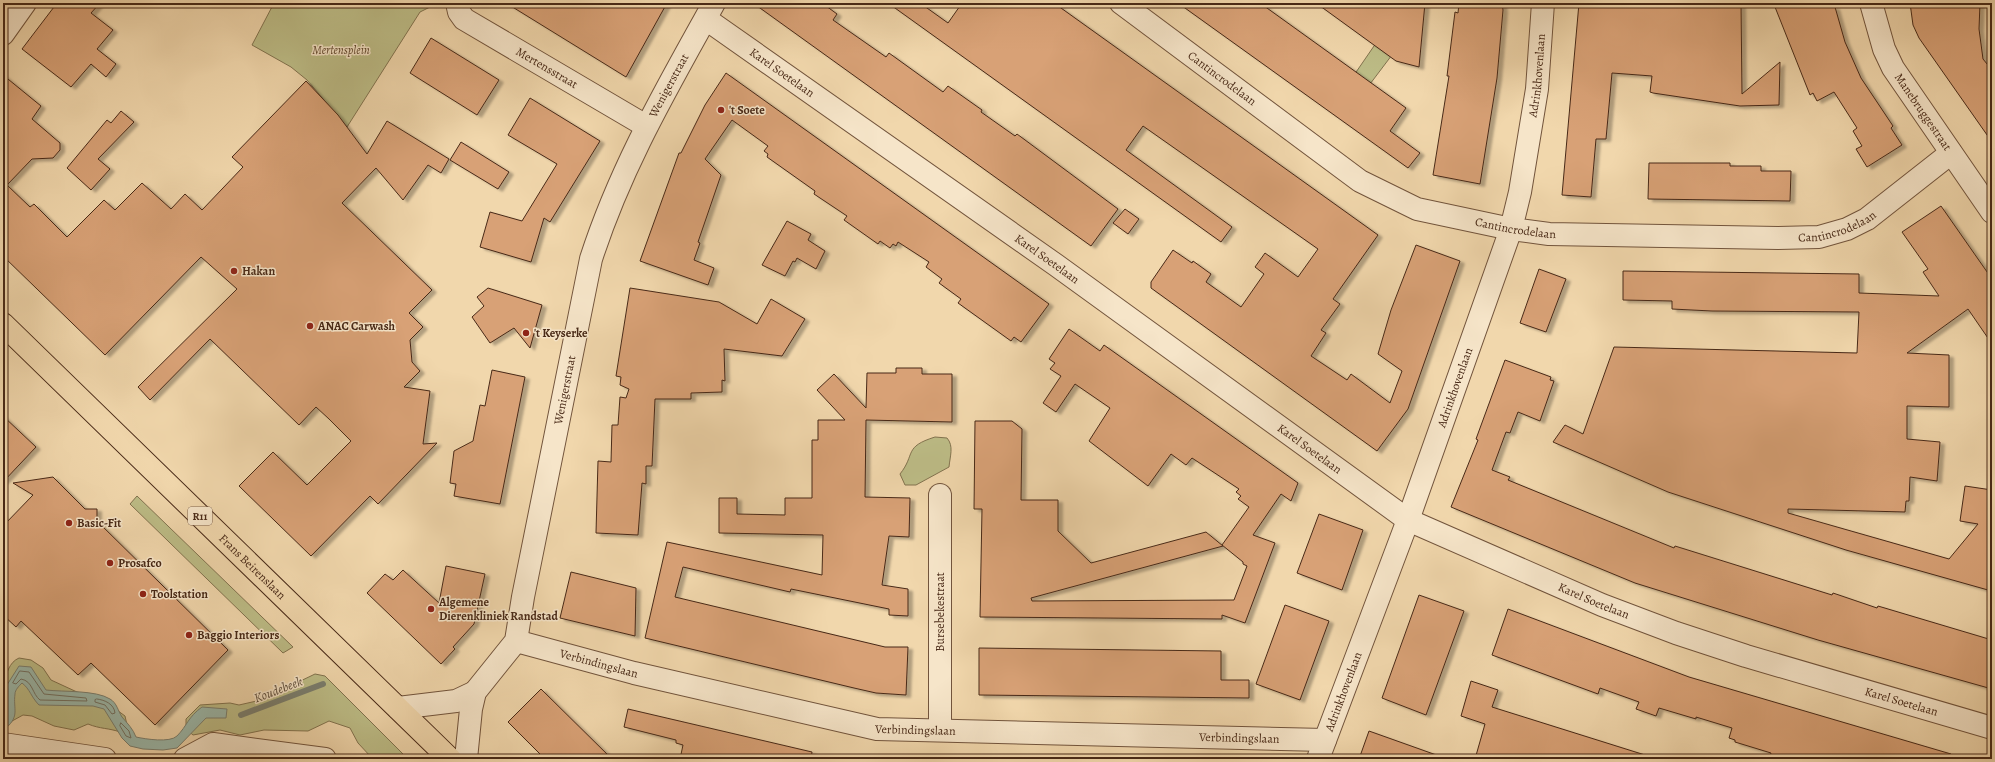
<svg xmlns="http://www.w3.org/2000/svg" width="1995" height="762" font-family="Alegreya,serif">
<defs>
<filter id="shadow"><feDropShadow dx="4.5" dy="2.5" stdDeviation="1" flood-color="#0004"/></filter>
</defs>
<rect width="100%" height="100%" fill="#f1d7ac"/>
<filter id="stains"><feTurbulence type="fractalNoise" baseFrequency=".005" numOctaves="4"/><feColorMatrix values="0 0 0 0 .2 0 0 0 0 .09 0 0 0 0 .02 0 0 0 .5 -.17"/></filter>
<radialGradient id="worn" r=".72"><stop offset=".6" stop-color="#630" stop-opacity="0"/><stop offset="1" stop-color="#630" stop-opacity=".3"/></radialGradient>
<g fill="#bdbd87" stroke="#82734f">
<path d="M274,3H438L420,12L347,127L307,80L291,67L252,45Z"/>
<path d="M1385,30L1401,43L1367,88L1352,78Z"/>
<path d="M935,437L947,438C954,446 950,456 949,467L916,485H905L900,474C916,454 903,447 935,437Z"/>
<path d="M137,496L293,647L283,653L130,504Z"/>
<path d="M19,658L31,660L43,668L51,680L90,698L106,702L125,716L127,725L120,732C109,728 100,729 88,724L74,730L54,726L32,716L23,715L3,726C3,705 0,666 19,658Z"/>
<path d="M315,674L325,676L408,759L371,757L358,743L350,728L329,721L308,731L264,730L240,735L220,730L193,735L186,729V719L200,705L230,703L239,705L261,700Z"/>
</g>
<path fill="#9bb9ac" stroke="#7a7f70" d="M19,666L31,667L46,690C63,692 96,690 110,699C117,703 118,711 122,717C128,724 133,729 136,737C145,739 170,743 177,736C187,726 188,717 202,707L227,709L226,718H206L177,748L163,750L143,749L130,746L122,738L104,709L93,706L39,705C31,697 30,689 22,683C19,686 15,690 15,694C13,709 20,716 6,728L3,727V715H5V688Z"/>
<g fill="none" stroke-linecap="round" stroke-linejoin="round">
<g stroke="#727162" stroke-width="1">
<path d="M20,671L29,672L44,694L86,698L87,701L40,700C32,694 33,681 21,679L16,684L13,683Z"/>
<path d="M97,699C105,700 114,704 115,713L112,714L105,705L95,702V700Z"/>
<path d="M121,723L129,731L131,738L126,736L120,726Z"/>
</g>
<path stroke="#7a7f70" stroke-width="6" d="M241,715L323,684"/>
</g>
<g fill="#d8a176" stroke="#482917" filter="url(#shadow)">
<path d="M57,3H100L91,13L113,30L97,49L116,64L106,77L91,64L71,87L22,49Z"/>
<path d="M506,3H667L626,77Z"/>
<path d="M753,3H822L837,14L833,20L886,57L889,53L943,92L948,86L982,110L981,112L1015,136L1017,134L1118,209L1091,246Z"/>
<path d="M888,3H920L948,23L962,3H1054L1378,235L1333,299L1340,304L1321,330L1326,333L1311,356L1347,380L1351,374L1390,403L1402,371L1378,354L1391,310L1416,245L1460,261L1408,409L1377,451L1151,288V282L1173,250L1192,263L1193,261L1211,274L1206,282L1241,307L1264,274L1255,267L1265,253L1298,277L1318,249L1143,126L1126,150L1232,227L1221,242Z"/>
<path d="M1178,3H1260L1406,108L1390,131L1420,153L1408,168Z"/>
<path d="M1316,3H1425L1419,67L1396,61Z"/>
<path d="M1459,3H1502L1503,10L1497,78L1480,184L1433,175L1449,76H1447L1455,12L1458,13Z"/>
<path d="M1579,3H1741L1742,94L1780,62L1779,105L1740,106L1653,93L1650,92L1652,76L1612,73L1606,139H1596L1591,197L1562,195Z"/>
<path d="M1910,3H1980L1979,29L1983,59L1992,70V142L1919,38L1913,25Z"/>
<path d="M1787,4L1835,7L1845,42L1861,78L1893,126L1891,128L1902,145L1867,167L1856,149L1862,146L1853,131L1857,128L1834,92L1817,101L1813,93L1810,95L1775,7Z"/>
<path d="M431,38L499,80L477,115L410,73Z"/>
<path d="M726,73L1049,304L1021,342L1014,337L1011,341L958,303L961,299L939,283L942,279L926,267L929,262L898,242L896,246L893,244L890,248L880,241L878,244L844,220L847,216L814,194L815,191L767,157L768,154L764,151L768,146L732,120L705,159L721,175L698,242L700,243L694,260L714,268L708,285L640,261L679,153H681L705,105Z"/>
<path d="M3,75L41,106L32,119L60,143V150L53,158L32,159L7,185L30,207L34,204L67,237L104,200L115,210L142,183L171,209L185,194L202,210L243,167L232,157L306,81L338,115L367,154L387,121L449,159L441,173L428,165L403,200L376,168L342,203L432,290L409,313L423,327L410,340L412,362L420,371L404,387L430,391L423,444L437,443L378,504L370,496L311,556L239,486L273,452L307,485L351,441L329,419L316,407L299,425L210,339L150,400L138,387L237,289L201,257L105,355L3,256Z"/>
<path d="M530,98L600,141L550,222L544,218L531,262L480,247L490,212L522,221L557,164L508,135Z"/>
<path d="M121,111L134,122L98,159L110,169L91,190L67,168L107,120L111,123Z"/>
<path d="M461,142L509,172L498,189L450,160Z"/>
<path d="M1649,163H1730V166H1761V171H1791L1790,201L1648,199Z"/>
<path d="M1941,206L1992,279V344L1968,309L1907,353L1949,355V407L1907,406V439L1940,442L1937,481L1910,477L1909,501H1906L1905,512L1788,509V513L1949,559L1978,524L1960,521L1965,486L1992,490V539L1988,590L1846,550L1668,492L1553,442L1565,425L1583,434L1614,347L1857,353L1859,312L1712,311L1672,309V301L1623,300V271L1859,274V293L1939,296L1923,272L1928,269L1902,232Z"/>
<path d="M1125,209L1139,219L1128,234L1113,223Z"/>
<path d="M787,221L811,234L808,240L825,251L816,269L797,258L795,262L793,261L785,276L762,265Z"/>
<path d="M1539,269L1566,279L1546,332L1520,323Z"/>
<path d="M488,288L542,305L530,348L514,328L490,343L472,317L484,306L477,297Z"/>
<path d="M630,288L719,302L757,324L771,299L805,319L782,356L724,349L725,381L722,380V392L691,393V399H655L652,466H646V484L642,483L638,535L596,533L598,461L611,462L612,425H618L620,397L626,398L629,389L620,385L621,377L616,376Z"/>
<path d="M1069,329L1100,351L1104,345L1298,483L1291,501L1281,494L1253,535L1275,543L1245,623L1222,615V619L980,617L982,509H974L975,421H1012L1022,429L1021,500H1058V531L1091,563L1206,532L1223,546L1031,598L1032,601L1234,600L1247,566L1243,564V562L1222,545L1249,507L1238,499L1241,496L1236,492L1239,489L1192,458L1186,465L1171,454L1148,486L1089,441L1110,408L1075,384L1056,412L1043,403L1061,376L1050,369L1055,363L1049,359Z"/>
<path d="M1505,360L1551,377L1550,380L1554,381L1540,421L1518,412L1510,433L1506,432L1492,470L1510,477L1508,480L1674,548L1675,546L1832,595L1833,593L1877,608L1878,606L1992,640V689L1818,640L1635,583L1451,507L1478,440L1476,439Z"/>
<path d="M896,368H922V374H952V422L866,420L865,497L910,498L909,537L889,536L882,585L908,589V616L889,615V609L791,589L790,592L683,567L675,597L885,647H908L906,695L876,693L854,688L645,638L667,542L822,575L823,535L719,533V498H737V514L785,515V498H812V440H818V420H845L817,390L834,374L866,408L867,373H896Z"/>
<path d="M492,370L525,377L500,504L454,496L456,484L450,483L454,451L473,441L480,405L485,406Z"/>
<path d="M3,416L36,447L3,482Z"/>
<path d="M53,477L85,509H97V521L228,650L155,725L91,663L78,675L21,621L16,627L3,615V526L33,495L13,483Z"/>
<path d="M1319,514L1363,530L1342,590L1297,573Z"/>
<path d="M446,566L485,574L474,624L453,647L455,649L441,664L367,593L385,574L393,580L403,570L439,603Z"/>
<path d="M571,572L636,588L635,636L560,618Z"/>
<path d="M1419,595L1464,611L1426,715L1382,698Z"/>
<path d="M1285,605L1329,621L1300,700L1256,684Z"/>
<path d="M1508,609L1689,677L1951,754V759H1781L1770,756L1771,753L1735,742V740L1729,738L1732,728L1696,717V719L1659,708L1656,716L1636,709L1639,702L1600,688L1598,694L1492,655Z"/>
<path d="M979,648L1221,651V680H1249V698L979,695Z"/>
<path d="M1471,681L1498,690L1492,707L1645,755V759H1475L1485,724L1461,716Z"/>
<path d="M541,689L612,759H545L508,722Z"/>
<path d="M628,709L812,752L811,759H680L683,745L676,743V740L624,727Z"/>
<path d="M1369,731L1442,757L1441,759H1359Z"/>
</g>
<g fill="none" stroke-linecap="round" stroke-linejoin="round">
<g stroke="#72543c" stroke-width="24">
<g id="minor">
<path id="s1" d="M457,3L459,12L464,19L646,126"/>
<path id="s2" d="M1121,3L1360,181L1417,209L1511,229L1549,234L1778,238L1819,237L1847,229L1867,219L1951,153"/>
<path id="s3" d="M1871,3L1884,49L1893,68L1992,212"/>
<path id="s4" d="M706,19L1056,265L1408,520L1602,605L1676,633L1746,656L1992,728"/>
<path d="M3,34L25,3"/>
<path id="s5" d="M516,641L634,673L877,729L1325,740"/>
<path d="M398,708L456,701L475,692"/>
<path d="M940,730V495"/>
<path d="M3,744L105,759"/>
<path d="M185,759L213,744L325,759"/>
<path id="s6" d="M466,759L471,709L475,692L516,641L523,597L591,259C621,166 667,88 714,3"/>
<path id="s7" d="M1318,759L1408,520L1511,229L1520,192L1537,89L1543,3"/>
</g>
</g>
<g stroke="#482917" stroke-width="24">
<g id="major">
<path id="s8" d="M3,324L450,759"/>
</g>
</g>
<use href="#minor" stroke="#f6e5c9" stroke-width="22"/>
<use href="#major" stroke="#f1d7ac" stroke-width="22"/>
</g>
<g fill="#8f2418" stroke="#f6e5c9" stroke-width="1.5">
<circle cx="721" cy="110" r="4"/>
<circle cx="234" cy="271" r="4"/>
<circle cx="310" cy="326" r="4"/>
<circle cx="526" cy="333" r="4"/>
<circle cx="69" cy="523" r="4"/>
<circle cx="110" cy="563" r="4"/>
<circle cx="143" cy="594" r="4"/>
<circle cx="431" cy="609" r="4"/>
<circle cx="189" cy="635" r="4"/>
</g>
<g text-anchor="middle" stroke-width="3" stroke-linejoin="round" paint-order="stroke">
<rect fill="#f6e5c9" stroke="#7c614c" stroke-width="1" x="188" y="507" width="24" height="18" rx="3"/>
<g font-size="11" font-weight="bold" fill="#482917">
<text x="200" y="520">R11</text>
</g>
<g font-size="12" font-style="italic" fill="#5f472d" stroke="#f6e5c9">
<text x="341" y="54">Mertensplein</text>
</g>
<g font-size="12" fill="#482917" stroke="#f6e5c9">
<text dy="4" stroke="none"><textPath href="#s1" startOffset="114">Mertensstraat</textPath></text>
<text dy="4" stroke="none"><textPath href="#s4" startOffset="93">Karel Soetelaan</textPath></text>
<text dy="4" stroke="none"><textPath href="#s7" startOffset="720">Adrinkhovenlaan</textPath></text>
<text dy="4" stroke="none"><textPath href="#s2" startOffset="126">Cantincrodelaan</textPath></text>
<text dy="4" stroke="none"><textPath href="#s6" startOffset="713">Wenigerstraat</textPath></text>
<text dy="4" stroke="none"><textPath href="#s3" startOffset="122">Manebruggestraat</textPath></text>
<text dy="4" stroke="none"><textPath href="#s2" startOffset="786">Cantincrodelaan</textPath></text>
<text dy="4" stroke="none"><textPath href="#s2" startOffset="462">Cantincrodelaan</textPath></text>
<text dy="4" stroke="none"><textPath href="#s4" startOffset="417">Karel Soetelaan</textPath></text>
<text dy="4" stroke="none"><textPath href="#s7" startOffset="396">Adrinkhovenlaan</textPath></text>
<text dy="4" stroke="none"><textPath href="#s6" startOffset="389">Wenigerstraat</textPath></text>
<text dy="4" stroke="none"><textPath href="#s4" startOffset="741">Karel Soetelaan</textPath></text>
<text dy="4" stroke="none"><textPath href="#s8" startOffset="348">Frans Beirenslaan</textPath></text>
<text dy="4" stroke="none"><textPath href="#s4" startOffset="1065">Karel Soetelaan</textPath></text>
<text transform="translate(940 612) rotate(-90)" y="4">Bursebekestraat</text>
<text dy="4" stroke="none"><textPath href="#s5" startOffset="86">Verbindingslaan</textPath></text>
<text dy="4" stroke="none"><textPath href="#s7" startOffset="72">Adrinkhovenlaan</textPath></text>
<text dy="4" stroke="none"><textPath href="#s4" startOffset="1389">Karel Soetelaan</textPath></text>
<text dy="4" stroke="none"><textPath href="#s5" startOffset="410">Verbindingslaan</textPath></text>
<text dy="4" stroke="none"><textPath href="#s5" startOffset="734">Verbindingslaan</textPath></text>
</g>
<g font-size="12" font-weight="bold" fill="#482917" stroke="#f6e5c9" text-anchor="start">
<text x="729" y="114">'t Soete</text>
<text x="242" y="275">Hakan</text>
<text x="318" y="330">ANAC Carwash</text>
<text x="534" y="337">'t Keyserke</text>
<text x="77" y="527">Basic-Fit</text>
<text x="118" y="567">Prosafco</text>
<text x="151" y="598">Toolstation</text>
<text x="439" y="606">Algemene<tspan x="439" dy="14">Dierenkliniek Randstad</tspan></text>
<text x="197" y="639">Baggio Interiors</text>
</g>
<g font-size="13" font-style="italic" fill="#5d4d3c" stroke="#f6e5c9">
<text transform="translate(278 689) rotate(-21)" y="5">Koudebeek</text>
</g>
</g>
<rect width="1995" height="762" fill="none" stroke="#f1d7ac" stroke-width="16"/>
<rect x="4" y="4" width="1987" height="754" fill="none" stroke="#482917" stroke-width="2"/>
<rect x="8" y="8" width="1979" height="746" fill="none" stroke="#482917"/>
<rect width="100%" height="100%" filter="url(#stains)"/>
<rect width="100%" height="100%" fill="url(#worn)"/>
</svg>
